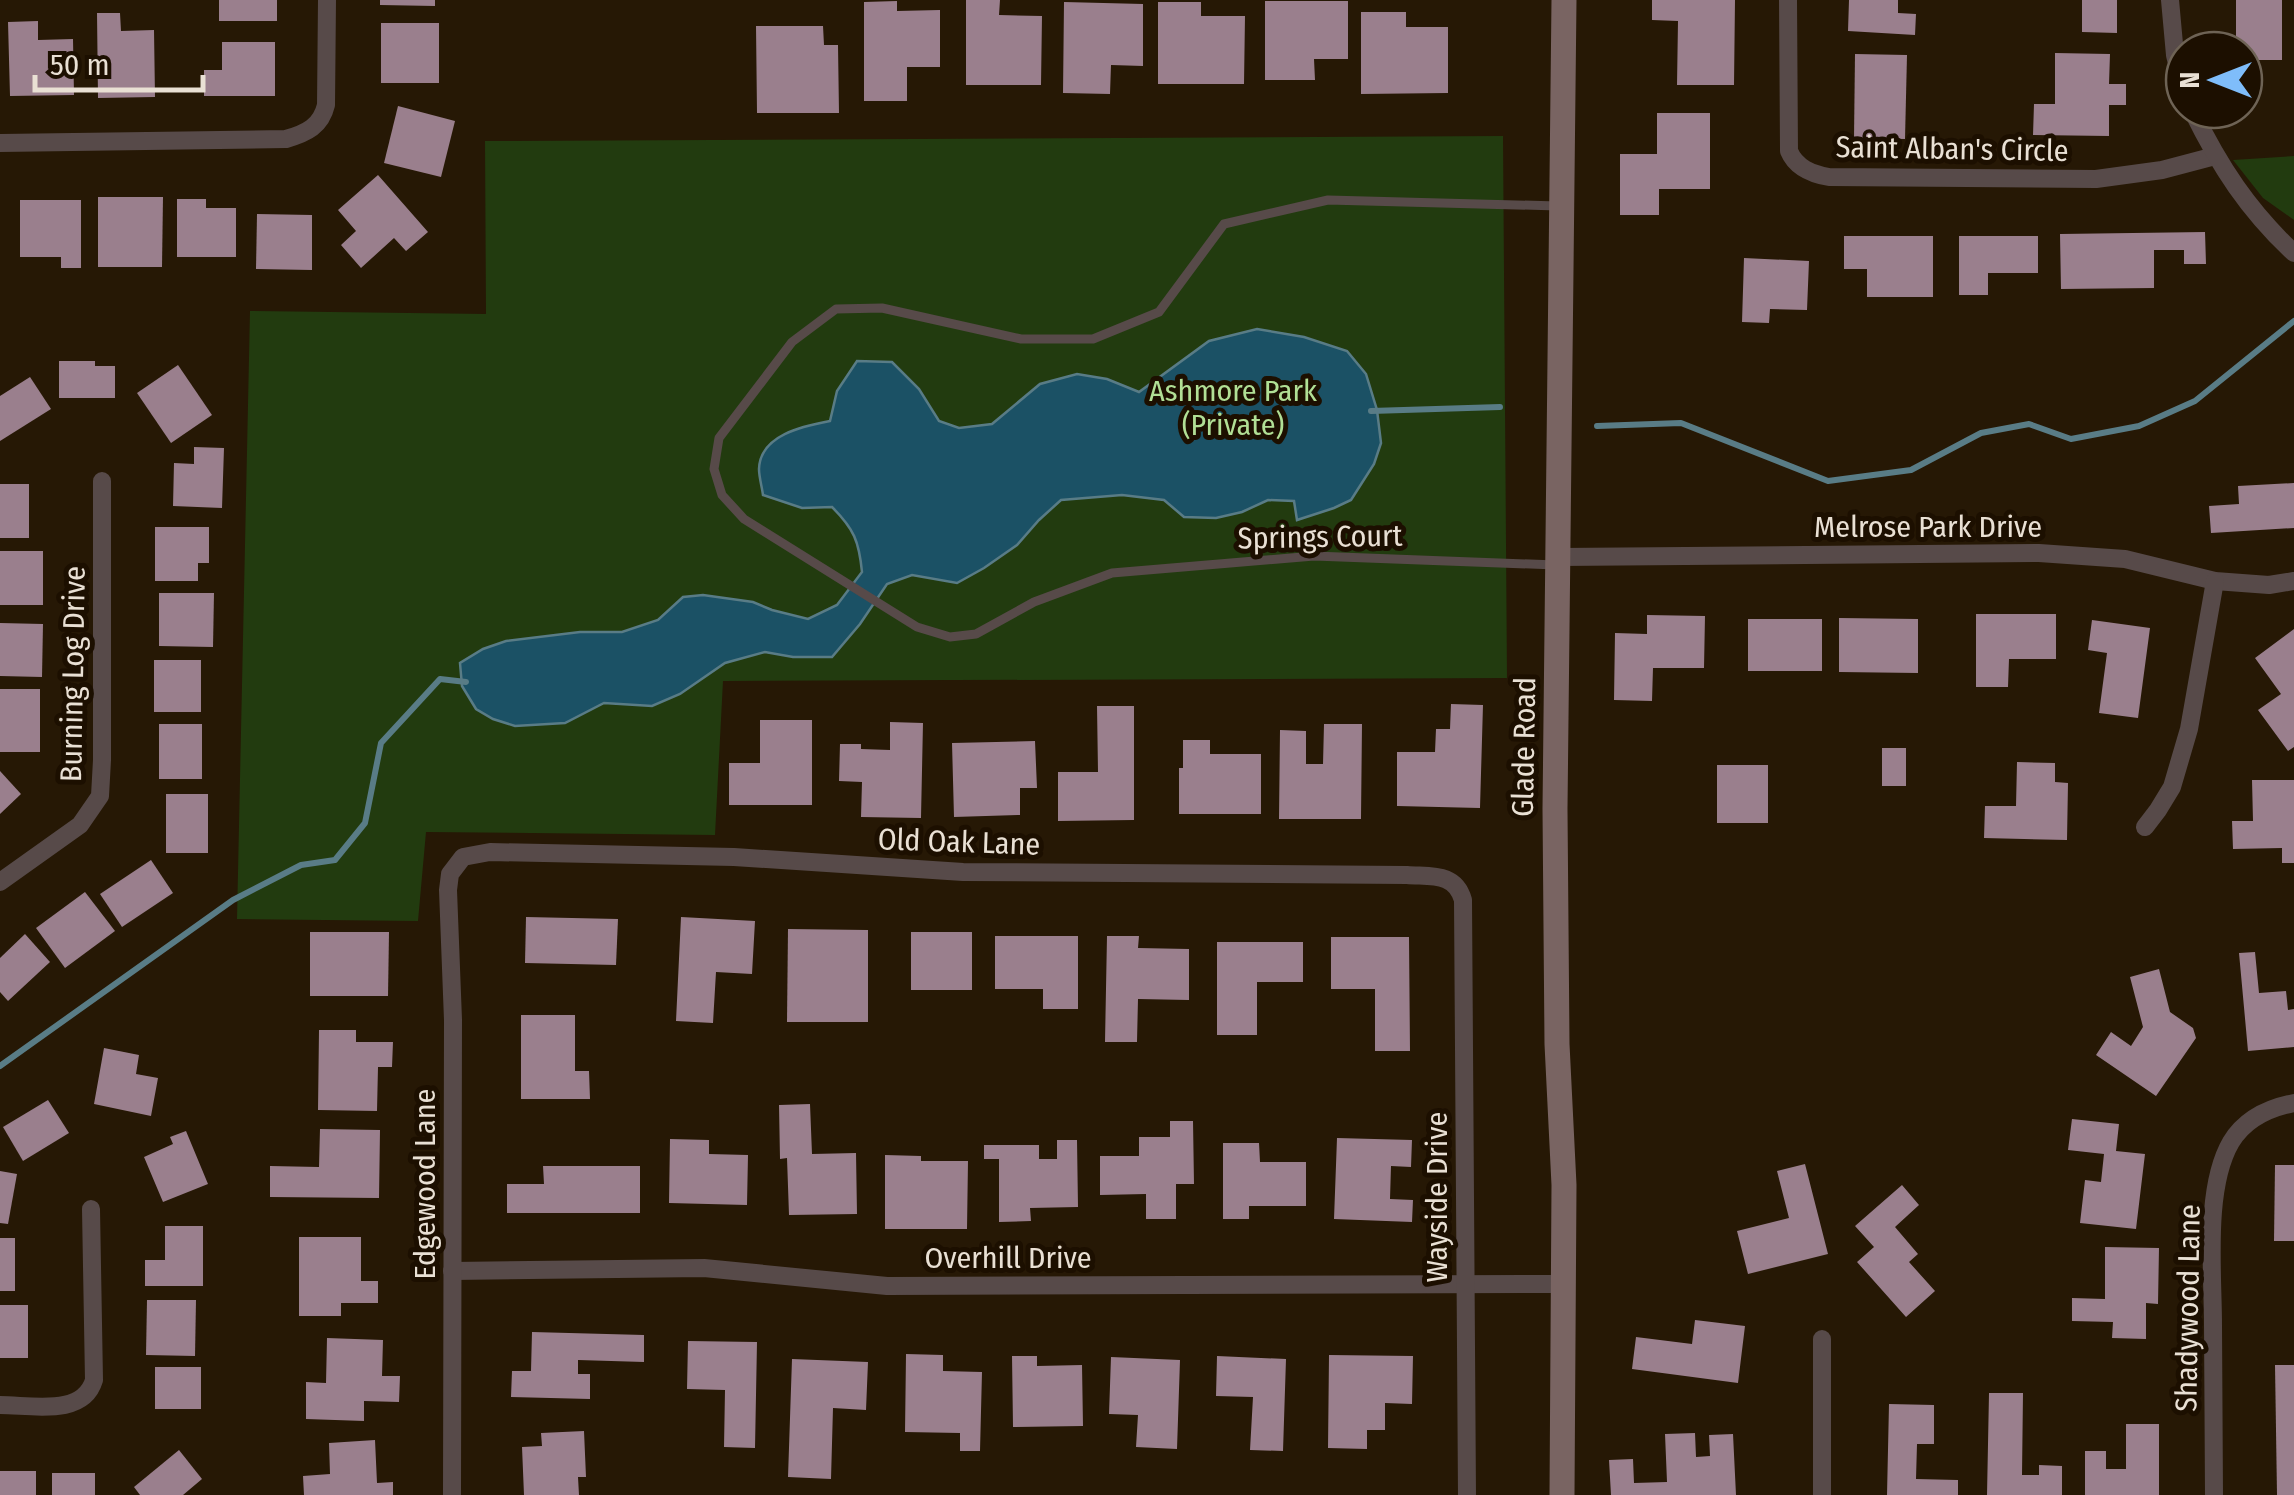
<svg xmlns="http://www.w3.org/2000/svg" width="2294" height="1495" font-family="'Fira Sans Condensed',sans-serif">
<rect width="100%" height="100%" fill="#261805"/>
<g fill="#223b0f">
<path d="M1503,136L1507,678L723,681L715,835L426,832L418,921L237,919L250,311L486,314L485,141Z"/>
<path d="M2294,156V220L2263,198L2233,160Z"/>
</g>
<path fill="#1b5165" stroke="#597c86" stroke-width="2.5" d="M1257,329L1304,337L1347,351L1366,374L1377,410L1381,443L1374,464L1351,500L1334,508L1297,520L1294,501L1268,500L1242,512L1216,518L1184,517L1164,500L1122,495L1061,500L1039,520L1017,545L984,568L957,583L912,575L887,584L860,624L832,657H793L765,652L725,663L680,694L652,706L604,703L565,723L515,726L493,719L476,709L462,686L460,663L483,649L506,641L580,632H622L658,620L683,597L703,595L753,602L772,610L808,619L837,605L862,572C859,541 854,529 832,507L802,508L763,495C762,487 759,477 759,469C760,435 803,426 830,421L837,391L857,361L892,362L919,389L939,421L959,428L992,424L1040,384L1077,374L1107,379L1139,392L1209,341Z"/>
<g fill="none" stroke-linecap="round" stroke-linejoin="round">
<g stroke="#597c86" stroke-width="6">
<path d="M1371,411L1500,407"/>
<path d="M1597,426L1681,423L1828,481L1911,470L1981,433L2029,424L2071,439L2139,426L2195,401L2294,321"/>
<path d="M0,1066L233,900L301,865L335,860L365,823L381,743L440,679L466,682"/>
</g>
</g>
<g fill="#9a7f8d">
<rect x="219" y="0" width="58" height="21"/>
<path d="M380,0H435V6L380,5Z"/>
<path d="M966,0H1000L999,15L1042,16L1041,85H966Z"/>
<path d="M1652,0H1735L1734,85H1677L1678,21L1652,20Z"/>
<path d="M1849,0H1898V13L1916,14L1915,35L1848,31Z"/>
<path d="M2082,0H2117V33L2082,32Z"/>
<path d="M2236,0H2282V60H2244V50H2236Z"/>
<path d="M897,1V11L940,10V67H907V101H864V2Z"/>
<path d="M1265,1H1348V59H1314L1315,80H1265Z"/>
<path d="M1064,2L1143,4V66L1111,65L1110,94L1063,93Z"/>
<path d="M1158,2H1201V16H1245L1244,84H1158Z"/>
<path d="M1361,12H1406V27H1448V93L1361,94Z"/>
<path d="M97,13H120L121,31L154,30L155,97L98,98Z"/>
<path d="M38,21V40L73,39L74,95L10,96L8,22Z"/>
<rect x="381" y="23" width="58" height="60"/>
<path d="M756,26H823L824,45H838L839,113H757Z"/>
<path d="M222,42H275V96H204V70H222Z"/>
<path d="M2055,53L2110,54L2109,84H2126V105H2109V136L2033,135L2034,104H2055Z"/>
<path d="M1855,54L1907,55L1905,139L1854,138Z"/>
<path d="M398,106L455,121L441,177L384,163Z"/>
<path d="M1657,113H1710V189H1659V215H1620V154H1657Z"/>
<path d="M378,175L428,232L406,251L394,238L361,268L341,245L356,231L338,210Z"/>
<path d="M98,197H163L162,267H98Z"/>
<path d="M177,199H206V208H236V257H177Z"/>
<path d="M20,200H81V268H61V257H20Z"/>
<path d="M257,214L312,215V270L256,269Z"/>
<path d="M2205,232L2206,264H2184V250H2154V288L2061,289L2060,234Z"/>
<path d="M1844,236H1933V297H1867V269H1844Z"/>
<path d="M1959,236H2038V273H1988V295H1959Z"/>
<path d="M1744,258L1809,261L1807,310L1770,309L1769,323L1742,322Z"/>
<path d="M59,361H95V366H115V398H59Z"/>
<path d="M178,365L212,415L171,443L137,393Z"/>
<path d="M30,377L51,409L0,441V396Z"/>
<path d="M194,447L224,448L222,508L173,506L174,463L194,464Z"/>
<path d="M2294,483V528L2211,533L2209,506L2239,504L2238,486Z"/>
<rect x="0" y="484" width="29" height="54"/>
<path d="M155,527H209V563H198V581H155Z"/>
<rect x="0" y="551" width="43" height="54"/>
<path d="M159,593H214L213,647L159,646Z"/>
<path d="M1976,614H2056V659H2009L2008,687H1976Z"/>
<path d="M1647,615L1705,616L1704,668H1653L1652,701L1614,700L1615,633L1647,634Z"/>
<path d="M1839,618L1918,619V673L1839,672Z"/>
<rect x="1748" y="619" width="74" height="52"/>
<path d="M2092,620L2150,628L2138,718L2099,713L2107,653L2088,650Z"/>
<path d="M0,623L43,624L42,677L0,676Z"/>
<path d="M2294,629V747L2288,751L2258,710L2281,694L2255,658Z"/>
<rect x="154" y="660" width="47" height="52"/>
<rect x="0" y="689" width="40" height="63"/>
<path d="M1451,704L1483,705L1480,808L1397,806V752H1435L1436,729H1450Z"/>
<path d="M1097,706H1134V820L1058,821V772H1098Z"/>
<path d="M760,720H812V805H729V763H760Z"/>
<path d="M890,722L923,723L921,818L861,817L862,782L839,781L840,744H861V749L890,750Z"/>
<rect x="159" y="724" width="43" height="55"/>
<path d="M1324,724H1362L1361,819H1279L1280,730L1306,731V764H1323Z"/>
<path d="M1183,740H1210V754H1261V814H1179V768H1183Z"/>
<path d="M1035,741L1037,788H1020V815L954,817L952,743Z"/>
<rect x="1882" y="748" width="24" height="38"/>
<path d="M2017,762L2055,763V782L2068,783L2067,840L1984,838L1985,806H2016Z"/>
<rect x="1717" y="765" width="51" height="58"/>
<path d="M0,771L21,794L0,814Z"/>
<path d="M2252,780H2294V863H2282V848L2233,849L2232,821H2253Z"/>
<rect x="166" y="794" width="42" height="59"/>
<path d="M151,860L173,893L122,927L100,894Z"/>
<path d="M85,892L115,931L65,968L36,928Z"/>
<path d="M526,917L618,919L616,965L525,963Z"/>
<path d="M681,917L755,921L752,974L716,972L713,1023L676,1021Z"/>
<path d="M788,929L868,930V1022H787Z"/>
<path d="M310,932H389L388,996H310Z"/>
<rect x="911" y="932" width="61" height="58"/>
<path d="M25,934L50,962L8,1001L0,992V958Z"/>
<path d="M995,936H1078V1009H1043V989H995Z"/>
<path d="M1107,936H1139L1138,948L1189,949V1000L1138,999L1137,1042H1105Z"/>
<path d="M1331,937H1409L1410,1051H1375V989H1331Z"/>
<path d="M1217,942H1303V982H1257V1035H1217Z"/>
<path d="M2255,952L2259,993L2286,991L2288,1010L2294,1009V1047L2248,1051L2239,953Z"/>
<path d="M2159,969L2170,1012L2193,1028L2196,1038L2156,1096L2096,1055L2111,1032L2131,1046L2143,1027L2130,977Z"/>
<path d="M521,1015H575V1071H589L590,1099H521Z"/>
<path d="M319,1030H356V1042H393L392,1067H378L377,1111L318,1110Z"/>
<path d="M104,1048L139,1055L136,1074L158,1078L151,1116L94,1104Z"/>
<path d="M48,1100L69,1133L23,1161L3,1127Z"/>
<path d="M810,1104L812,1154L856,1153L857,1214L789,1215L787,1158L780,1159L779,1105Z"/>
<path d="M2072,1119L2119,1124L2116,1151L2145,1154L2136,1229L2080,1223L2085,1180L2101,1182L2104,1154L2068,1150Z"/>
<path d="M1170,1121H1193L1194,1184H1176V1219H1146V1194L1100,1195V1156H1139V1137H1170Z"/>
<path d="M320,1129L380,1130L379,1198L270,1197V1166L319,1167Z"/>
<path d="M186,1131L208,1184L163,1202L144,1157L173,1144L170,1137Z"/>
<path d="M1337,1138L1412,1140L1411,1167L1391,1166L1390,1199L1413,1200L1412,1222L1334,1219Z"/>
<path d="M670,1139L709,1140V1154L748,1155L747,1205L669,1203Z"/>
<path d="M1057,1140H1077L1078,1207L1030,1208L1031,1221L999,1222V1159H984V1145H1039V1159H1057Z"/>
<path d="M1223,1143H1259L1260,1162H1306V1206H1249V1219H1223Z"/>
<path d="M885,1155L921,1156V1161H968L967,1229H885Z"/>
<path d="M1805,1164L1828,1254L1748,1274L1737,1231L1789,1218L1777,1171Z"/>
<path d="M2275,1165H2294V1241H2274Z"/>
<path d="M543,1166H640V1213H507V1184H544Z"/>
<path d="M0,1171L17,1174L8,1224L0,1223Z"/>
<path d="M1902,1185L1919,1205L1895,1227L1918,1254L1909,1262L1935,1291L1906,1317L1857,1262L1874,1247L1855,1226Z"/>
<path d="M165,1226H203V1286H145V1260H165Z"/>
<path d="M299,1237H361V1281H378V1303H341V1316H299Z"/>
<rect x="0" y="1238" width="15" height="53"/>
<path d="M2105,1247L2159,1248L2158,1304L2146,1303V1339L2112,1338L2113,1322L2072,1321V1298L2105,1299Z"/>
<path d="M147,1300H196L195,1356L146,1355Z"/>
<rect x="0" y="1305" width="28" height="53"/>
<path d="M1695,1320L1745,1326L1738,1383L1632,1369L1636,1337L1692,1344Z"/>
<path d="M532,1332L644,1335V1362L578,1360V1374H590V1399L511,1397L512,1371H531Z"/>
<path d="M327,1338L383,1340L382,1376H400L399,1402L364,1401V1421L306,1419V1382L326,1383Z"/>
<path d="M688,1341L757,1342L755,1448L724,1447L725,1390L687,1389Z"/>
<path d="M906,1354L943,1355V1371L982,1372L980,1451H960V1433L905,1432Z"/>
<path d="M1329,1355L1413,1356L1412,1404L1385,1403V1430H1367V1449L1328,1448Z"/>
<path d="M1012,1356H1037V1366L1082,1365L1083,1426L1013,1427Z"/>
<path d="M1217,1356L1286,1359L1283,1451L1250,1450L1253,1397L1216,1396Z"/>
<path d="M1111,1357L1180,1360L1177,1449L1136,1447L1138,1415L1109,1414Z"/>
<path d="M792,1359L868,1362L866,1410L833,1408L831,1479L788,1477Z"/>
<path d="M2275,1365H2294V1495H2277Z"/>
<rect x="155" y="1367" width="46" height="42"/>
<path d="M1989,1393H2023L2022,1475H2039V1465L2062,1466V1495H1987Z"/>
<path d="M1889,1404L1934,1405V1444H1917L1916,1479L1958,1480V1495H1887Z"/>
<path d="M2126,1424H2159V1495H2085V1451H2106V1469H2126Z"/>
<path d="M584,1431L586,1477H578L579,1495H524L522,1447L542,1446L541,1433Z"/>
<path d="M1695,1433L1696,1457L1710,1456L1709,1435L1733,1434L1736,1495H1611L1609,1460L1633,1459L1634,1483L1667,1482L1665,1434Z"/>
<path d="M375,1440L377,1483L393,1482V1495H304L303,1476L330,1474L329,1443Z"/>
<path d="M179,1450L202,1479L183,1495H140L134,1487Z"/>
<rect x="0" y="1471" width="36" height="24"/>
<rect x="52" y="1473" width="43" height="22"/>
</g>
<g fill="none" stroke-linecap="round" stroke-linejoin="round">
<path stroke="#574a49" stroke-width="9" d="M1556,565L1314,556L1112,573L1034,602L976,634L950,637L917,627L744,519L722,495L714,469L719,438L792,342L836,309L882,308L1021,339H1093L1159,312L1224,224L1328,200L1558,206"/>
<g stroke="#574a49" stroke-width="18">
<path d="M1788,0L1789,151C1796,168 1812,174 1829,177L2096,179L2162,170L2215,156"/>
<path d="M2170,0L2175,55L2184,92"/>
<path d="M2192,110C2220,167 2248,210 2294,253"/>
<path d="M0,143L286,139C307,133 321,126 326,105L327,0"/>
<path d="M1559,557L2039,553L2125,559L2215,581L2269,585L2294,581"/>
<path d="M2145,827L2158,810L2172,787L2189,729L2215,581"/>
<path d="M0,882L80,825L100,796L102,760V481"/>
<path d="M452,1271L704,1268L887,1286L1564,1284"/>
<path d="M1822,1339V1495"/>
<path d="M0,1405C32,1405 83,1417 94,1380L91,1209"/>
<path d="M452,1495L453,1020L448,890L450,874L463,857L490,852L734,857L963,872L1407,875C1431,877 1455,872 1463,900L1467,1495"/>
<path d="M2214,1495C2214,1438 2213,1382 2213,1325C2213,1273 2204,1188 2231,1142C2245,1119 2268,1108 2294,1103"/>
</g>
<path stroke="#796462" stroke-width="25" d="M1562,1495L1564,1185L1557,1044L1555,809L1564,0"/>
</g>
<g text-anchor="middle" stroke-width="10" stroke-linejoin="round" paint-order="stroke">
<g font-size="30" fill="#e9e0d4" stroke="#1c0f00">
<text transform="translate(1952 149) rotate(1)" y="10">Saint Alban's Circle</text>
<text x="1928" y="537">Melrose Park Drive</text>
<text transform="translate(1320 537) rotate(-1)" y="10">Springs Court</text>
<text transform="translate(73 674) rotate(-89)" y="10">Burning Log Drive</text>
<text transform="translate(1524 747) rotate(-89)" y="10">Glade Road</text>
<text transform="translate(959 842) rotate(2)" y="10">Old Oak Lane</text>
<text transform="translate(425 1184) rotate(-90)" y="10">Edgewood Lane</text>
<text transform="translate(1437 1197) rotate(-90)" y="10">Wayside Drive</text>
<text x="1008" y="1268">Overhill Drive</text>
<text transform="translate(2188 1308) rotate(-89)" y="10">Shadywood Lane</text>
</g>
<g font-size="30" fill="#b1df95" stroke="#1c0f00">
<text x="1233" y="401">Ashmore Park<tspan x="1233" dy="34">(Private)</tspan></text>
</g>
</g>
<g transform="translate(2214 80) rotate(270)"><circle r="48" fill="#1c0f00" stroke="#6e6355" stroke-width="2.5"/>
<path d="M0-8L18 38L0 25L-18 38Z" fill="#7fbdfa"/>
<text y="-15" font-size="28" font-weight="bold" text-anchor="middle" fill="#e9e0d4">N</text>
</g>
<path d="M35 75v15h168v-15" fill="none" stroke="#e9e0d4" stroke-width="5"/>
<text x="50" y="75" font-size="30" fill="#e9e0d4" stroke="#1c0f00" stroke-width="8" paint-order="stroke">50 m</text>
</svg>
